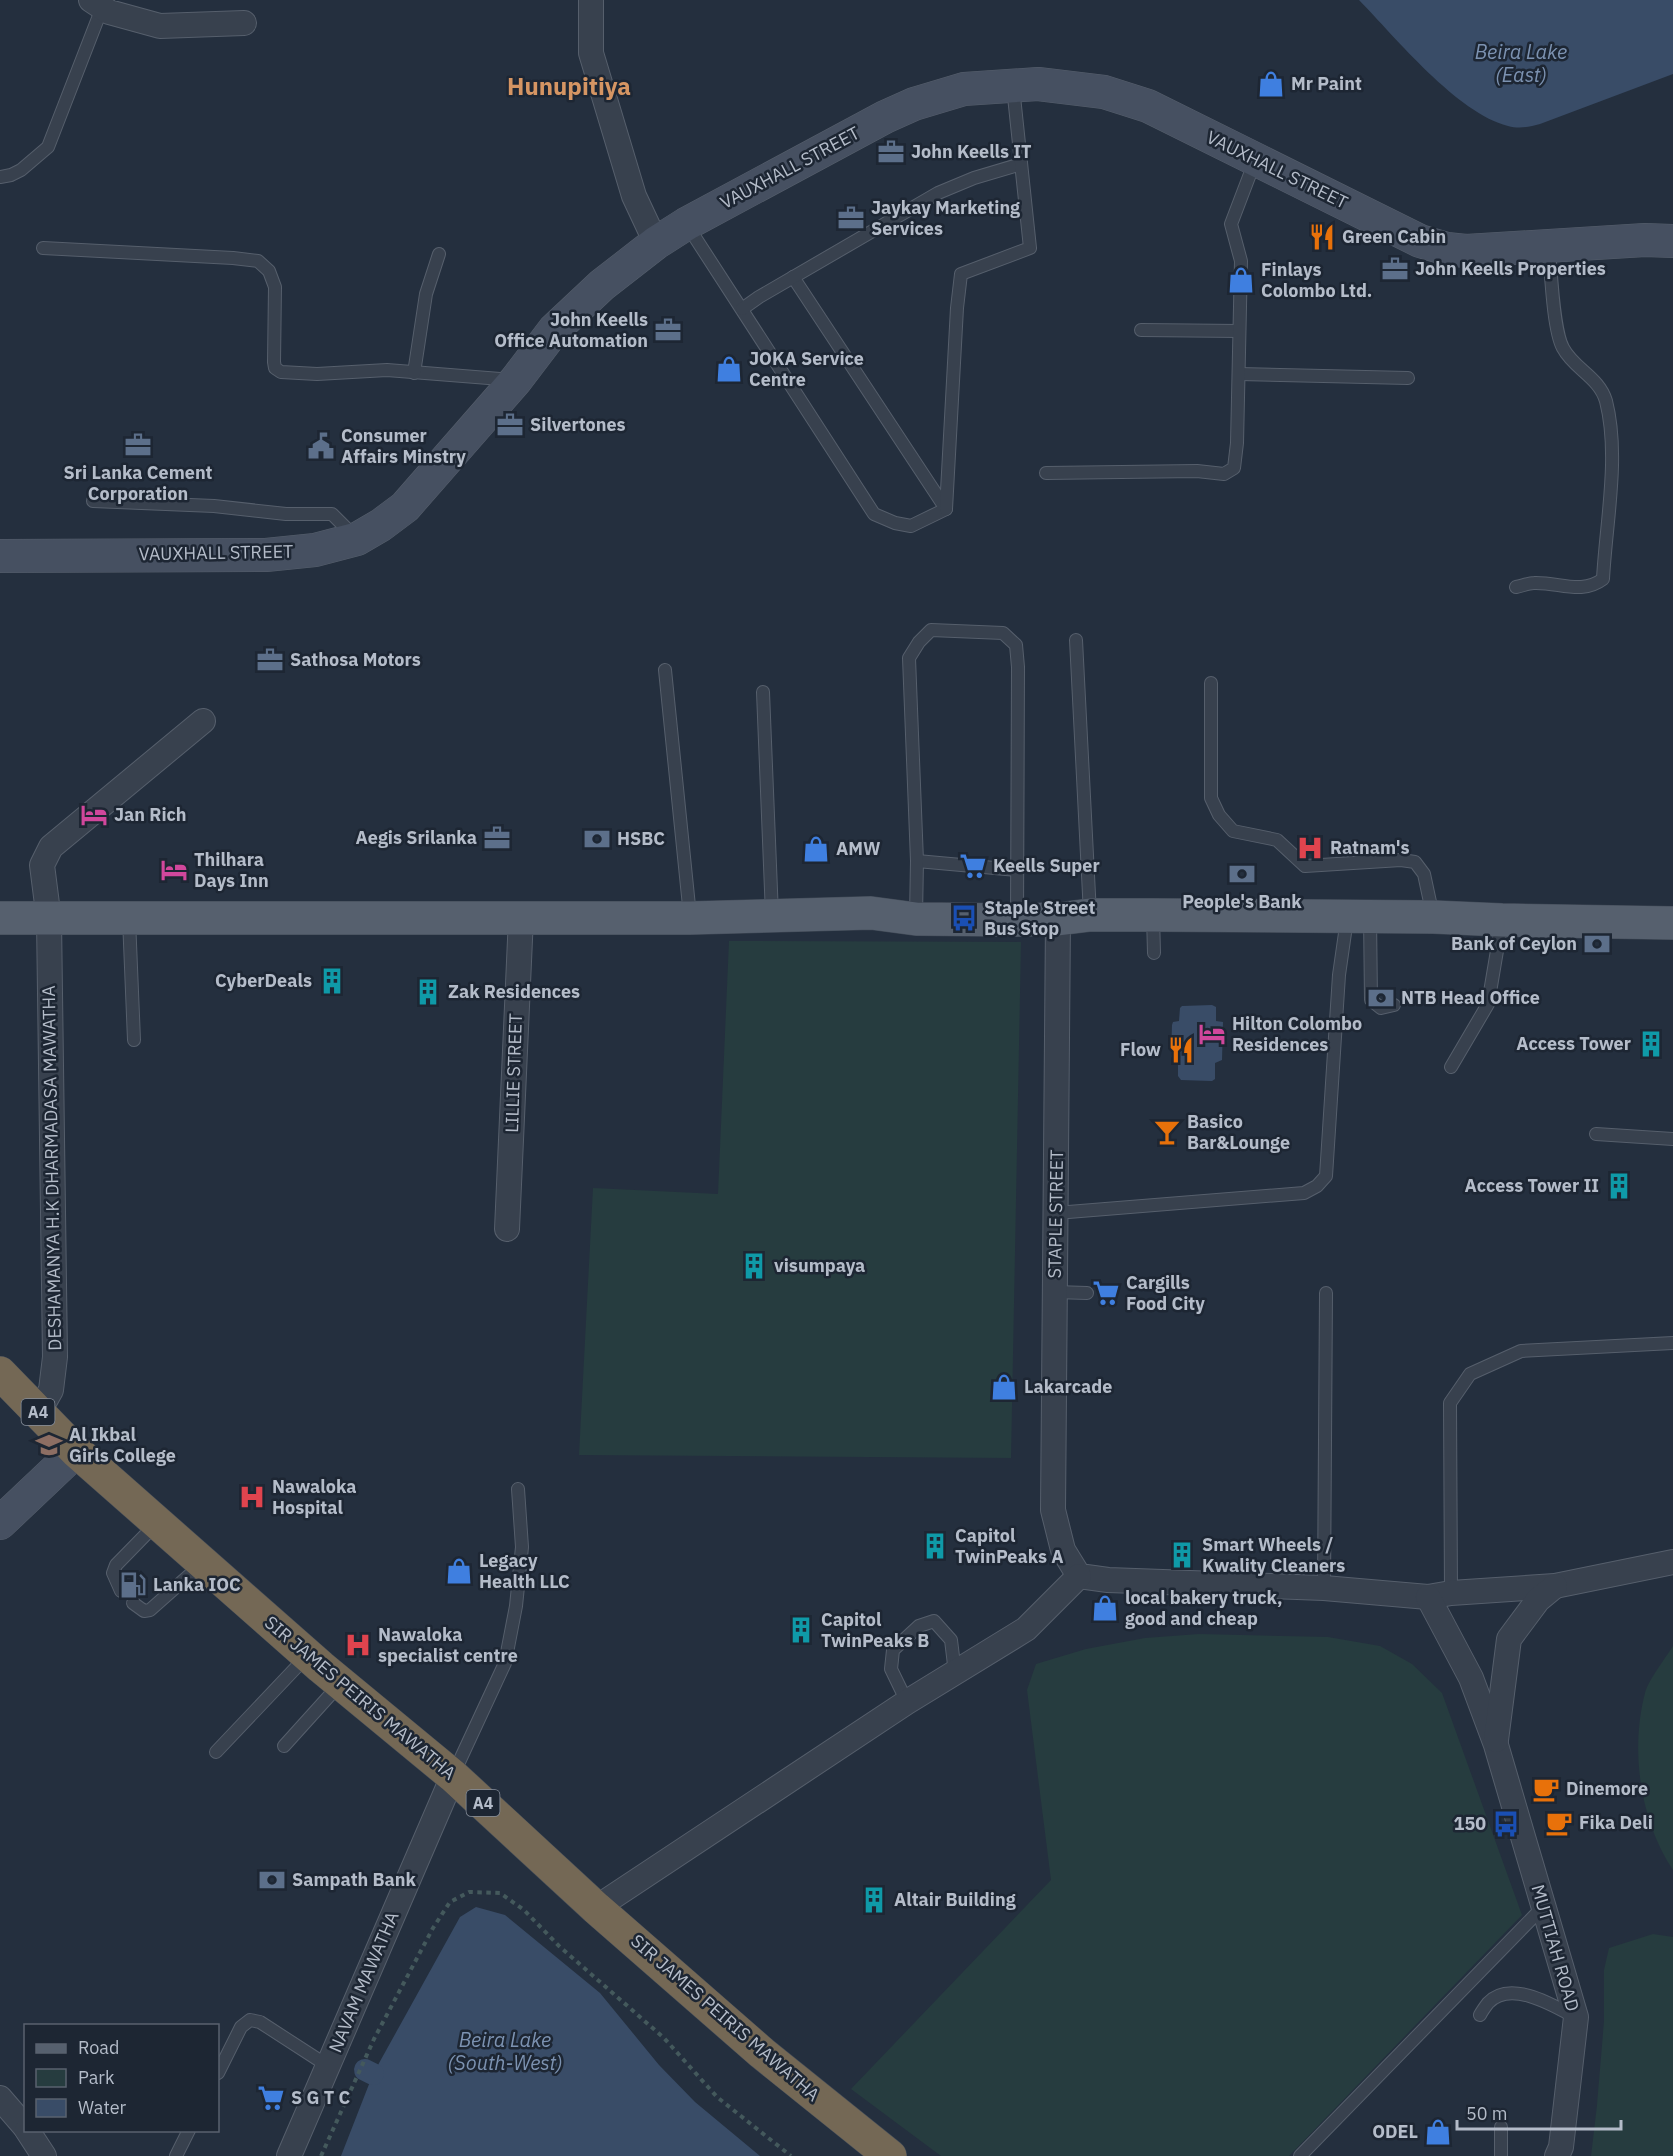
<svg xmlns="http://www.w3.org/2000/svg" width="1673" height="2156" font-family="'IBM Plex Sans',sans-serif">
<rect width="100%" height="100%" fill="#242f3e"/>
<g fill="#263c3f">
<path d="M729,941L1021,942L1011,1458L579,1455L593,1188L718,1194Z"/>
<path d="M1199,1634L1328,1637L1380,1646L1412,1664L1442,1693L1522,1915L1289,2156H941L851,2089L1051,1880L1027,1690L1036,1664L1086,1649L1145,1638Z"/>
<path d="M1673,1646V1870C1640,1821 1630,1750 1645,1693C1649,1679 1665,1659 1673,1646Z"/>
<path d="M1653,1934L1673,1937V2156H1591L1597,2105L1604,2021V1970L1609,1948Z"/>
</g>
<g fill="#394c67">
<path d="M1359,0H1673V74L1540,124C1530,127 1519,129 1508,126C1457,113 1396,38 1359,0Z"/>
<path d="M1212,1005L1216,1007V1021L1223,1022L1222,1060L1215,1063V1079L1212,1081L1181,1080L1178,1076V1061L1171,1057L1172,1025L1173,1022L1179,1021L1180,1008L1182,1006Z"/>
<path d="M476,1907L505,1915L600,1993L659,2065L695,2102L760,2156H341L373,2074L460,1917Z"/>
</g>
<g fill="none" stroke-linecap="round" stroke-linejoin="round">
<path stroke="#394c67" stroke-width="22" d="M365,2070L373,2074"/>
<g stroke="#565f6c" stroke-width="14">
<g id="lane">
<path d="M0,177L11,175L21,170L48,147L102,8"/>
<path d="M687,225L874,514L895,523L911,526L946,509L793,277"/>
<path d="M43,248L233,258L258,261L269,271L275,287L274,362L275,368L281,372L317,374L387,370L512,380"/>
<path d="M742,309L759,297L938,193L974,178L1021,164"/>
<path d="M1141,330L1239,331"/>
<path d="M414,373L426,294L439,254"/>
<path d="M1239,374L1408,378"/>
<path d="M1046,473L1197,471L1224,474L1234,468L1237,443L1241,261L1231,224L1255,161"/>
<path d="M93,501L214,506L286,514H332L354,536"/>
<path d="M946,509L957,308L961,274L1030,248L1013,87"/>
<path d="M1516,587C1522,586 1528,583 1534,583C1559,582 1582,595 1603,579C1606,522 1620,456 1606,401C1599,377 1574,369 1563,348C1553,330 1551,271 1549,249"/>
<path d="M1076,640L1090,914"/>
<path d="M665,670L690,916"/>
<path d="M1211,683V798L1219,815L1233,831L1277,840L1305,866L1401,860L1415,862L1424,874L1433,916"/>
<path d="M763,692L772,915"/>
<path d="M917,861L1017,870"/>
<path d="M916,916L917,861L909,658L919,642L931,630L1003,633L1016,645L1018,667L1017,919"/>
<path d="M1153,916L1154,953"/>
<path d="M1370,917L1371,1000L1381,1008L1394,1005"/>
<path d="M129,919L134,1040"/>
<path d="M1451,1067L1488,1004L1502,921"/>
<path d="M1596,1134L1673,1139"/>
<path d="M1056,1213L1304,1193L1317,1186L1326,1176L1339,975L1347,919"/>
<path d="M1055,1292L1087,1293"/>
<path d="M1324,1588L1326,1293"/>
<path d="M121,1591L113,1573L116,1565L156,1524"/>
<path d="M1451,1593L1450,1403L1470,1374L1521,1351L1673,1343"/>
<path d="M133,1603L144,1611L150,1610L202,1564"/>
<path d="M907,1702L891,1669L893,1650L919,1626L934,1621L951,1640L955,1673"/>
<path d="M284,1746L340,1684"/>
<path d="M216,1752L307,1656"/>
<path d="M453,1775L505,1663L516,1606L522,1547L518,1489"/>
<path d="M1480,2015C1482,2011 1485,2007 1488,2003C1510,1979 1553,2005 1575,2017"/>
<path d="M218,2073L241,2027L250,2020L260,2022L328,2066"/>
<path d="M176,2156L189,2130"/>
<path d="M1300,2156L1543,1907"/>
<path d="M1501,2156V2127"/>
</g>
</g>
<g stroke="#565f6c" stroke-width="26">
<g id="street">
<path d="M91,0L109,12L160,26L244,23"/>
<path d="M591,0V53L634,196L656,243"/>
<path d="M1058,919L1053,1510L1063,1550L1079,1576L1108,1580L1324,1588L1428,1597L1451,1593L1555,1586L1673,1562"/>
<path d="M507,1229L521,917"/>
<path d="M38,1413L51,1390L55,1357L49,920L42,865L51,847L203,721"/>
<path d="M1428,1597L1471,1678L1496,1745L1576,2017L1561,2147L1557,2156"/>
<path d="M1496,1740L1509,1639L1538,1600L1555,1586"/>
<path d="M596,1908L907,1702L1026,1629L1079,1576"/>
<path d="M0,2098L26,2128"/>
<path d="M27,2130L44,2156"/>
<path d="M289,2156L453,1776"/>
</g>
</g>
<g stroke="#565f6c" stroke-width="34">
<g id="secondary">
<path d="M0,556L266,555L315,550L357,539L381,525L405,507L516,380L554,330L602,285L656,243L686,224L885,117L914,104L964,89L1038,84L1104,92L1148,106L1420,241L1447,249L1466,251L1645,240L1673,241"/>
<path d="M0,1523L76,1451"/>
</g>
</g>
<g stroke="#414a57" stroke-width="34">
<path id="primary" d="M0,918H690L871,913L916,919L1017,920L1058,919L1090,915H1153L1433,917L1502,920L1673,923"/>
</g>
<g stroke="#434c59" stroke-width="34">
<path id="highway" d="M0,1373L76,1451L321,1667L453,1776L596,1908L762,2053L890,2156"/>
</g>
<path stroke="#44595c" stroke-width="4" stroke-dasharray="4.5 4.5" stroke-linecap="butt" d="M321,2156L374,2039L433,1928L450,1902L469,1892L500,1893L524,1910L559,1946L664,2038L717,2097L791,2156"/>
<use href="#lane" stroke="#38414e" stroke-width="12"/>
<use href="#street" stroke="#38414e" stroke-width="24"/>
<use href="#secondary" stroke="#465061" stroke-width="33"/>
<use href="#primary" stroke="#56606e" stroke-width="33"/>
<use href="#highway" stroke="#746855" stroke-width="33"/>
</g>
<defs>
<g id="shop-bare" transform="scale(2.07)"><path d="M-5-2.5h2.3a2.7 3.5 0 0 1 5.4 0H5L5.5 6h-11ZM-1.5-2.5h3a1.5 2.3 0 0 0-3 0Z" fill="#3f7fe0" stroke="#1d2633" stroke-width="2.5" paint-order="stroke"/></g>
<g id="office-bare" transform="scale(2.07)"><path d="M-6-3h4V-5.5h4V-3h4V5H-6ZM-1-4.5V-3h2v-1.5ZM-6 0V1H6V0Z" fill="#5c6f8a" stroke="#1d2633" stroke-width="2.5" paint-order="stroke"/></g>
<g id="restaurant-bare" transform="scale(2.07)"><path d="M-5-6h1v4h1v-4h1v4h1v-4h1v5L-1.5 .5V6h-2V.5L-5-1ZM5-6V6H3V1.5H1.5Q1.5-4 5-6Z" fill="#e8710a" stroke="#1d2633" stroke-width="2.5" paint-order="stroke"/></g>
<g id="civic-bare" transform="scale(2.07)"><path d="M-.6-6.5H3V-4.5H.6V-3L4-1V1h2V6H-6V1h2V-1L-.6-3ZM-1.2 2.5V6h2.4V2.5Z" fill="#5c6f8a" stroke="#1d2633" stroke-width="2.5" paint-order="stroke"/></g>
<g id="hotel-bare" transform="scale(2.07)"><path d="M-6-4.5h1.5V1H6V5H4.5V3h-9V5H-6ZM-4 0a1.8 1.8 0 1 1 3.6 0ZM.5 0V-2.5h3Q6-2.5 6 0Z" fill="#d1479c" stroke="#1d2633" stroke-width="2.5" paint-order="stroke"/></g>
<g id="bank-bare" transform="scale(2.07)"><path d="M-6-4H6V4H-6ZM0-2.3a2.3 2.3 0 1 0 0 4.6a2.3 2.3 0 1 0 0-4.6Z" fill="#5c6f8a" stroke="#1d2633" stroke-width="2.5" paint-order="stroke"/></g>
<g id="hospital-bare" transform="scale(2.07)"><path d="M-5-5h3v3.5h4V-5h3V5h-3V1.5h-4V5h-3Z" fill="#e0444e" stroke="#1d2633" stroke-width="2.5" paint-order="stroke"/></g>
<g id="supermarket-bare" transform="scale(2.07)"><path d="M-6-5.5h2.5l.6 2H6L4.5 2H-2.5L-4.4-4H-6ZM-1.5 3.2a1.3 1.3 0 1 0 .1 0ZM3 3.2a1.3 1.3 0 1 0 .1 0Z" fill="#3f7fe0" stroke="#1d2633" stroke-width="2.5" paint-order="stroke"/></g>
<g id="bus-bare" transform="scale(2.07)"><path d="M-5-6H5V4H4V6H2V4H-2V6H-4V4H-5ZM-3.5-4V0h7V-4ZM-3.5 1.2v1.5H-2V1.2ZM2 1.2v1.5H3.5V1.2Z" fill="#1a4fb4" stroke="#1d2633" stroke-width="2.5" paint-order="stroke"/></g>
<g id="building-bare" transform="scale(2.07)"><path d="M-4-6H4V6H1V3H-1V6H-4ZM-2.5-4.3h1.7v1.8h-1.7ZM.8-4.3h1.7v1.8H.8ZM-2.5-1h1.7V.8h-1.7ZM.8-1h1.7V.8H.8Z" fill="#0f9aa8" stroke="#1d2633" stroke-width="2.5" paint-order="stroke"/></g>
<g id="bar-bare" transform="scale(2.07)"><path d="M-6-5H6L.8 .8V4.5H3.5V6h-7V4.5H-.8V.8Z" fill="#e8710a" stroke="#1d2633" stroke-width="2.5" paint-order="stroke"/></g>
<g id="school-bare" transform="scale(2.07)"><path d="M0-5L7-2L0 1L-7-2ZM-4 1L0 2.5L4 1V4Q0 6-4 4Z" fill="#8d6e63" stroke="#1d2633" stroke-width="2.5" paint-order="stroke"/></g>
<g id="fuel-bare" transform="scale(2.07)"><path d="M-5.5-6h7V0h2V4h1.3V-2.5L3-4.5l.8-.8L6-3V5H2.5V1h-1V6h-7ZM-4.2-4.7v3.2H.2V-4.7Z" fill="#5c6f8a" stroke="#1d2633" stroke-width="2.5" paint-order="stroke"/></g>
<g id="cafe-bare" transform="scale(2.07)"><path d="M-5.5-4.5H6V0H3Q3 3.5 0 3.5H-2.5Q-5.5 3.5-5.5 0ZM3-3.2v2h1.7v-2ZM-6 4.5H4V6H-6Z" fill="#e8710a" stroke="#1d2633" stroke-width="2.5" paint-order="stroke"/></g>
</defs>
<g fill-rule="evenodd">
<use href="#shop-bare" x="1271" y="84"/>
<use href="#office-bare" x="891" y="152"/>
<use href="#office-bare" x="851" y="218"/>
<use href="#restaurant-bare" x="1322" y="237"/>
<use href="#office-bare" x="1395" y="269"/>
<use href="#shop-bare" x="1241" y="280"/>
<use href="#office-bare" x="668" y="330"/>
<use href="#shop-bare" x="729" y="369"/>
<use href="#office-bare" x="510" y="425"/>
<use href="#office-bare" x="138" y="445"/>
<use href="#civic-bare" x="321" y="446"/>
<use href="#office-bare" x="270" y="660"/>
<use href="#hotel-bare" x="94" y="815"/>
<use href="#office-bare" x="497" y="838"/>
<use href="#bank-bare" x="597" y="839"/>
<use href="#hospital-bare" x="1310" y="848"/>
<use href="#shop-bare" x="816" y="849"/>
<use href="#supermarket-bare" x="973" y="866"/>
<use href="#hotel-bare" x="174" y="870"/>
<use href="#bank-bare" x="1242" y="874"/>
<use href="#bus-bare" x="964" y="918"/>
<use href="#bank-bare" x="1597" y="944"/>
<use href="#building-bare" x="332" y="981"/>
<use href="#building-bare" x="428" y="992"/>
<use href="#bank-bare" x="1381" y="998"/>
<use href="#hotel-bare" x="1212" y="1034"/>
<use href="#building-bare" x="1651" y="1044"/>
<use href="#restaurant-bare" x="1181" y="1050"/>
<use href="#bar-bare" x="1167" y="1132"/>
<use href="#building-bare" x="1619" y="1186"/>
<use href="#building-bare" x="754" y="1266"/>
<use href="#supermarket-bare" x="1106" y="1293"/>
<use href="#shop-bare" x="1004" y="1387"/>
<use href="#school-bare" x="49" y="1445"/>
<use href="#hospital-bare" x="252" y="1497"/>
<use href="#building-bare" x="935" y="1546"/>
<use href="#building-bare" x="1182" y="1555"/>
<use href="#shop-bare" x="459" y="1571"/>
<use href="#fuel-bare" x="133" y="1585"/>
<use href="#shop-bare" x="1105" y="1608"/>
<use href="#building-bare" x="801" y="1630"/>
<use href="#hospital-bare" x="358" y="1645"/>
<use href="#cafe-bare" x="1546" y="1789"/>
<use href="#cafe-bare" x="1559" y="1823"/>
<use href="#bus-bare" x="1506" y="1824"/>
<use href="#bank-bare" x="272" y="1880"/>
<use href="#building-bare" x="874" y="1900"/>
<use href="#supermarket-bare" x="271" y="2098"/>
<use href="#shop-bare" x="1438" y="2132"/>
</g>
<g text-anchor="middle" stroke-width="5" stroke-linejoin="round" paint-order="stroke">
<g fill="#1d2633" stroke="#878f9c" stroke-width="1.5">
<rect x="21.5" y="1399" width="33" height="26" rx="4.5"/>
<rect x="466.5" y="1790" width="33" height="26" rx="4.5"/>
</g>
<g font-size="16" font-weight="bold" fill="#b4bcc9">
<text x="38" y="1418">A4</text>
<text x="483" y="1809">A4</text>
</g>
<g font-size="18" font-weight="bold" fill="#b4bcc9" stroke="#1d2633" text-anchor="start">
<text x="1291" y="90">Mr Paint</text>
<text x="911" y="158">John Keells IT</text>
<text x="871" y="214">Jaykay Marketing<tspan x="871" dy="21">Services</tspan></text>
<text x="1342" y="243">Green Cabin</text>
<text x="1415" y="275">John Keells Properties</text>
<text x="1261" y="276">Finlays<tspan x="1261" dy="21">Colombo Ltd.</tspan></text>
<text x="648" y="326" text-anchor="end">John Keells<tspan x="648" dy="21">Office Automation</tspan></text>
<text x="749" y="365">JOKA Service<tspan x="749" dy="21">Centre</tspan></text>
<text x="530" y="431">Silvertones</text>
<text x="341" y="442">Consumer<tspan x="341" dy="21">Affairs Minstry</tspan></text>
<text x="138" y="479" text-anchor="middle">Sri Lanka Cement<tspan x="138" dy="21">Corporation</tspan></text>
<text x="290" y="666">Sathosa Motors</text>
<text x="114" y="821">Jan Rich</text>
<text x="477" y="844" text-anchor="end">Aegis Srilanka</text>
<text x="617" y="845">HSBC</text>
<text x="1330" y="854">Ratnam's</text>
<text x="836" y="855">AMW</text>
<text x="194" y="866">Thilhara<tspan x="194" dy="21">Days Inn</tspan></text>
<text x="993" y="872">Keells Super</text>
<text x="1242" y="908" text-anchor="middle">People's Bank</text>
<text x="984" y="914">Staple Street<tspan x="984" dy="21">Bus Stop</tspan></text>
<text x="1577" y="950" text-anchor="end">Bank of Ceylon</text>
<text x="312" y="987" text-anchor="end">CyberDeals</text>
<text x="448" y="998">Zak Residences</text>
<text x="1401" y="1004">NTB Head Office</text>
<text x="1232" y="1030">Hilton Colombo<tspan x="1232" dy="21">Residences</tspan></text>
<text x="1631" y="1050" text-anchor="end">Access Tower</text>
<text x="1161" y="1056" text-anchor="end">Flow</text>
<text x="1187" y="1128">Basico<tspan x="1187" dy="21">Bar&amp;Lounge</tspan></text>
<text x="1599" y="1192" text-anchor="end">Access Tower II</text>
<text x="774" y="1272">visumpaya</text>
<text x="1126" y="1289">Cargills<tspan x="1126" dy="21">Food City</tspan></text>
<text x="1024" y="1393">Lakarcade</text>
<text x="69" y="1441">Al Ikbal<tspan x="69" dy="21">Girls College</tspan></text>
<text x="272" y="1493">Nawaloka<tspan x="272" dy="21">Hospital</tspan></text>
<text x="955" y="1542">Capitol<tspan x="955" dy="21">TwinPeaks A</tspan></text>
<text x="1202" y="1551">Smart Wheels /<tspan x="1202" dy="21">Kwality Cleaners</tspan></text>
<text x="479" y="1567">Legacy<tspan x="479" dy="21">Health LLC</tspan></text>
<text x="153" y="1591">Lanka IOC</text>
<text x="1125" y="1604">local bakery truck,<tspan x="1125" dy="21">good and cheap</tspan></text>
<text x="821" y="1626">Capitol<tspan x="821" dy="21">TwinPeaks B</tspan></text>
<text x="378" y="1641">Nawaloka<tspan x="378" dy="21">specialist centre</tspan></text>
<text x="1566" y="1795">Dinemore</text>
<text x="1579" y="1829">Fika Deli</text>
<text x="1486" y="1830" text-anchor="end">150</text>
<text x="292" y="1886">Sampath Bank</text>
<text x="894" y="1906">Altair Building</text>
<text x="291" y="2104">S G T C</text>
<text x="1418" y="2138" text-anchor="end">ODEL</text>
</g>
<g font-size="18" fill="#b4bcc9" stroke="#1d2633">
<text transform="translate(790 168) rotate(-28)" y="6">VAUXHALL STREET</text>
<text transform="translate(1277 170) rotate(26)" y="6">VAUXHALL STREET</text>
<text transform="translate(216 553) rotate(-1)" y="6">VAUXHALL STREET</text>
<text transform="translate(514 1073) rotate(-88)" y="6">LILLIE STREET</text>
<text transform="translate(52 1168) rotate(-91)" y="6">DESHAMANYA H.K DHARMADASA MAWATHA</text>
<text transform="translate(1056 1214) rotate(-89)" y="6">STAPLE STREET</text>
<text transform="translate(360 1698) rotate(40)" y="6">SIR JAMES PEIRIS MAWATHA</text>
<text transform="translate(1555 1948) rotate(74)" y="6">MUTTIAH ROAD</text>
<text transform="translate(364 1982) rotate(-67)" y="6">NAVAM MAWATHA</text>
<text transform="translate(725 2018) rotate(41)" y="6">SIR JAMES PEIRIS MAWATHA</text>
</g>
<g font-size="20" font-style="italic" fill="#7c92b1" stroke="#1d2633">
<text x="1521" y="59">Beira Lake<tspan x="1521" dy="23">(East)</tspan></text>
<text x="505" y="2047">Beira Lake<tspan x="505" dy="23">(South-West)</tspan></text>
</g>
<g font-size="24" font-weight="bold" fill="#d59563" stroke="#1d2633">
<text x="569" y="95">Hunupitiya</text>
</g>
</g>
<rect x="24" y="2024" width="195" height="108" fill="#1d2633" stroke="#59626f" stroke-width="1.5"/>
<rect x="36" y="2044" width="30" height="9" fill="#56606e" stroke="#59626f" stroke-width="1.5"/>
<text x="78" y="2054" font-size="18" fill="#b4bcc9">Road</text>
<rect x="36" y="2069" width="30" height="18" fill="#263c3f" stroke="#59626f" stroke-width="1.5"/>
<text x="78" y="2084" font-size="18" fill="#b4bcc9">Park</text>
<rect x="36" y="2099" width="30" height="18" fill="#394c67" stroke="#59626f" stroke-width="1.5"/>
<text x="78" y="2114" font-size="18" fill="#b4bcc9">Water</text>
<path d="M1457 2120v9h164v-9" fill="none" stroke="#b4bcc9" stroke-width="3"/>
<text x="1466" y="2120" font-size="18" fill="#b4bcc9" stroke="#1d2633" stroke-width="4.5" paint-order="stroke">50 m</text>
</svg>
